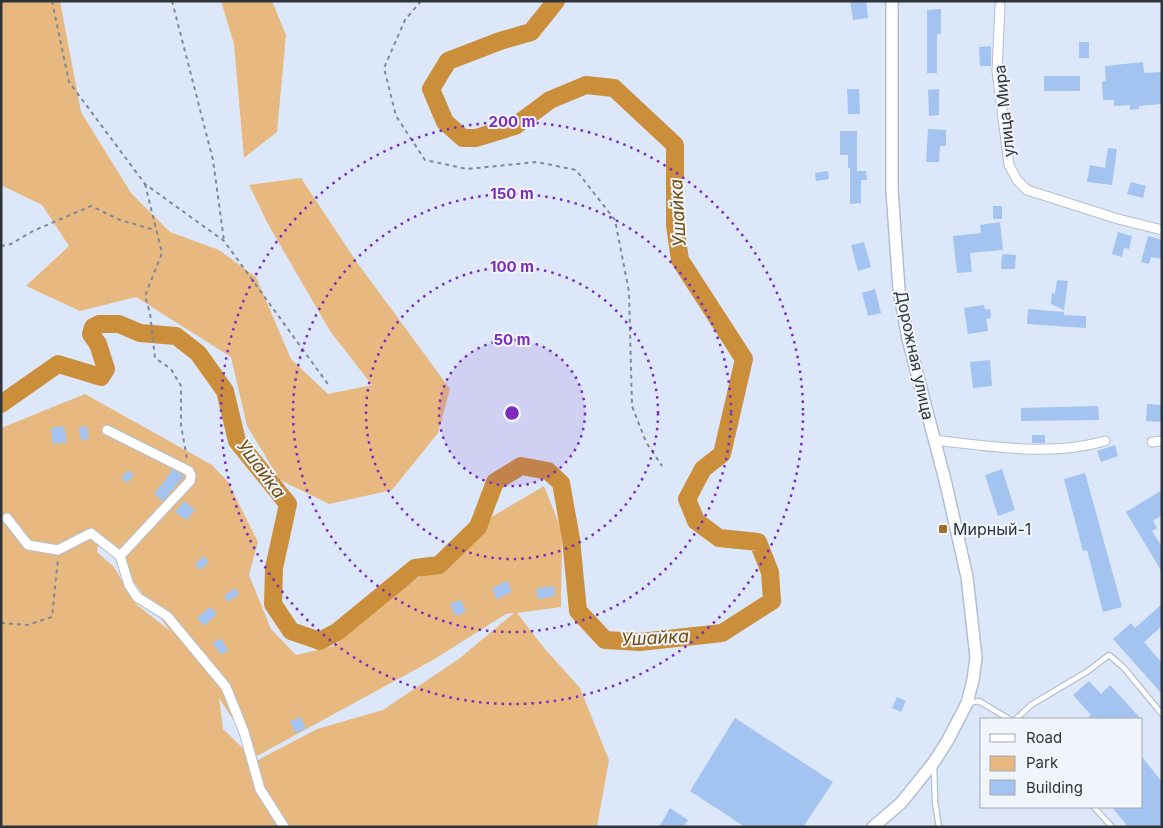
<svg xmlns="http://www.w3.org/2000/svg" width="1163" height="828" font-family="Inter,sans-serif">
<rect width="100%" height="100%" fill="#dce8fa"/>
<g fill="#e7b981" fill-rule="evenodd">
<path d="M1,1H60L81,112L131,193L170,232L219,250L256,277L291,359L328,394L372,385L330,331L268,224L249,185L301,178L356,261L450,389L438,433L392,490L329,504L280,480L247,426L231,357L136,297L80,311L26,286L69,246L42,205L1,185Z"/>
<path d="M221,1H272L286,35L277,132L244,158L234,44Z"/>
<path d="M85,394L212,465L228,482L258,542L249,575L271,629L296,655L334,646L400,589L462,552L493,516L544,486L562,531L561,607L517,613L545,649L580,688L609,760L597,827H1V428ZM99,535L170,631L136,604L114,567L97,552ZM514,613L460,658L383,710L317,729L256,761L223,729L219,698L257,756L433,660L506,614Z"/>
</g>
<g fill="none" stroke-linecap="round" stroke-linejoin="round">
<path stroke="#cb8f3c" stroke-width="18" d="M1,404L58,364L101,377L106,369L98,344L91,334L93,327L99,324H119L140,333L176,336L198,353L225,391L237,441L288,504L274,568L273,604L291,631L320,641L337,632L415,568L439,565L478,527L495,482L521,466L548,471L561,483L571,539L578,611L605,640L640,642L722,633L772,601L770,572L758,542L719,538L696,521L687,499L703,469L722,454L744,359L680,260L675,225V145L614,88L586,85L550,100L515,126L476,138H463L445,122L431,89L448,61L500,41L531,32L556,1"/>
</g>
<g fill="#a3c3f0">
<path d="M850,1H866L868,18L853,20Z"/>
<path d="M941,9V34H937V73H927V10Z"/>
<rect x="1079" y="42" width="10" height="16"/>
<path d="M991,46V66H980L979,47Z"/>
<path d="M1143,62L1144,73L1162,72V104L1139,106V109L1130,110V105L1114,106V100H1103L1102,82L1106,81L1105,66Z"/>
<rect x="1044" y="76" width="36" height="15"/>
<path d="M847,89H859L860,114H848Z"/>
<path d="M939,89V115L929,116L928,90Z"/>
<path d="M928,129L946,130V146H940L939,162H926Z"/>
<path d="M840,131H857V171H866L867,180H861V203L850,204V168H848V155H840Z"/>
<path d="M1108,148L1117,149L1112,185L1087,182L1090,165L1105,168Z"/>
<path d="M828,171L829,179L816,181L815,173Z"/>
<path d="M1131,182L1146,186L1143,198L1127,194Z"/>
<rect x="993" y="206" width="9" height="13"/>
<path d="M1000,222L1003,250L970,253L972,272L957,273L953,236L981,233L980,225Z"/>
<path d="M1118,232L1132,236L1129,249L1124,248L1122,257L1112,254Z"/>
<path d="M1148,236L1162,240V259L1151,257L1149,264L1141,262Z"/>
<path d="M864,242L871,267L858,271L851,245Z"/>
<path d="M1002,254L1016,255L1015,269H1001Z"/>
<path d="M1057,280L1068,281L1064,310L1051,304L1052,293L1055,294Z"/>
<path d="M875,289L881,313L868,316L862,293Z"/>
<path d="M984,305L985,310L990,309L991,318L986,319L988,331L968,334L964,308Z"/>
<path d="M1028,309L1064,312V315L1086,316V328L1027,324Z"/>
<path d="M990,360L992,386L973,388L970,362Z"/>
<path d="M1147,404L1162,405V422L1146,421Z"/>
<path d="M1098,406L1099,420L1021,421V408Z"/>
<path d="M64,426L67,442L53,444L51,428Z"/>
<path d="M87,426L89,439L81,440L79,427Z"/>
<rect x="1032" y="435" width="13" height="8"/>
<path d="M1115,445L1118,456L1101,462L1097,451Z"/>
<path d="M172,469L184,476L163,501L154,494L167,478Z"/>
<path d="M1002,469L1015,510L998,516L985,475Z"/>
<path d="M128,470L134,475L127,483L121,478Z"/>
<path d="M1085,473L1122,607L1103,612L1087,550L1083,551L1064,479Z"/>
<path d="M1162,490V515L1153,521L1157,528L1152,531L1162,547V572L1126,512Z"/>
<path d="M184,501L195,510L186,520L175,512Z"/>
<path d="M204,556L209,562L200,570L195,564Z"/>
<path d="M507,581L512,592L497,599L492,588Z"/>
<path d="M554,586L555,596L538,599L536,589Z"/>
<path d="M235,588L239,594L228,602L224,596Z"/>
<path d="M461,600L466,612L455,616L450,604Z"/>
<path d="M1162,604V626L1144,642L1162,663V694L1113,639L1131,623L1135,628Z"/>
<path d="M210,607L217,614L204,626L197,618Z"/>
<path d="M221,638L228,650L221,655L213,643Z"/>
<path d="M1089,681L1101,694L1110,685L1141,719H1086L1091,715L1073,695Z"/>
<path d="M897,697L906,701L901,712L892,708Z"/>
<path d="M301,717L306,729L295,733L290,721Z"/>
<path d="M735,718L833,782L803,827H745L690,791Z"/>
<path d="M1142,757L1162,782V827H1128L1112,807H1142Z"/>
<path d="M670,808L688,820L683,827H659Z"/>
</g>
<g fill="none" stroke-linecap="round" stroke-linejoin="round">
<g stroke="#b3bfd0" stroke-width="7">
<g id="service">
<path d="M969,703L979,701L1009,719"/>
<path d="M1016,719L1031,705L1088,671L1109,655L1124,668L1162,714"/>
<path d="M934,766L935,802L939,827"/>
<path d="M1094,807L1112,827"/>
</g>
</g>
<g stroke="#b3bfd0" stroke-width="11">
<g id="minor">
<path d="M1000,6L997,71L1009,165L1017,180L1027,190L1118,219L1162,230"/>
<path d="M107,430L189,471L191,476L190,481L120,556"/>
<path d="M934,440C990,446 1050,457 1105,441"/>
<path d="M1152,442L1162,441"/>
<path d="M7,518L28,545L58,550L91,533L120,556L129,585L137,597L167,616L226,687L244,732L260,789L284,827"/>
</g>
</g>
<g stroke="#b3bfd0" stroke-width="14">
<path id="tertiary" d="M873,827L901,803L934,762L948,740L967,703L973,680L976,657L967,577L946,484L908,339L899,290L892,190V1"/>
</g>
<g stroke="#818995" stroke-width="2" stroke-dasharray="4 4" stroke-linecap="butt">
<path d="M52,1L69,82L145,184L224,241L330,387"/>
<path d="M172,1L213,160L224,241"/>
<path d="M421,1L405,20L384,68L396,116L425,160L467,169L537,162L576,170L615,220L629,292L632,406L646,442L662,466"/>
<path d="M145,184L162,253L145,296L150,313L155,358L171,369L181,386V425L187,459"/>
<path d="M1,246L11,244L33,231L91,206L120,220L155,230"/>
<path d="M1,623L27,625L52,617L58,559"/>
</g>
<use href="#service" stroke="#fff" stroke-width="4.5"/>
<use href="#minor" stroke="#fff" stroke-width="9"/>
<use href="#tertiary" stroke="#fff" stroke-width="11"/>
</g>
<circle cx="512" cy="413" r="73" fill="#7b2cbf" fill-opacity=".12"/>
<g fill="none" stroke="#7b2cbf" stroke-width="2.5" stroke-dasharray="2.5 5">
<circle cx="512" cy="413" r="73"/>
<circle cx="512" cy="413" r="146"/>
<circle cx="512" cy="413" r="219"/>
<circle cx="512" cy="413" r="291"/>
</g>
<rect fill="#9f6d23" stroke="#f0f5fc" stroke-width="2" x="938" y="524" width="10" height="10" rx="2.5"/>
<g text-anchor="middle" stroke-width="4" stroke-linejoin="round" paint-order="stroke">
<g font-size="16" fill="#2f343a" stroke="#f0f5fc">
<text transform="translate(1004 111) rotate(-96)" y="6">улица Мира</text>
<text transform="translate(915 355) rotate(78)" y="6">Дорожная улица</text>
</g>
<g font-size="16" fill="#2f343a" stroke="#f0f5fc" text-anchor="start">
<text x="953" y="535">Мирный-1</text>
</g>
<g font-size="18" font-style="italic" fill="#734b0a" stroke="#f0f5fc">
<text transform="translate(678 213) rotate(-93)" y="6">Ушайка</text>
<text transform="translate(261 469) rotate(53)" y="6">Ушайка</text>
<text transform="translate(655 638) rotate(-3)" y="6">Ушайка</text>
</g>
</g>
<circle cx="512" cy="413" r="8" fill="#7b2cbf" stroke="#f0f5fc" stroke-width="2.5"/>
<g font-size="15" text-anchor="middle" font-weight="bold" fill="#7b2cbf" stroke="#f0f5fc" stroke-width="4" stroke-linejoin="round" paint-order="stroke">
<text x="512" y="127">200 m</text>
<text x="512" y="199">150 m</text>
<text x="512" y="272">100 m</text>
<text x="512" y="345">50 m</text>
</g>
<rect width="1163" height="828" fill="none" stroke="#2f343a" stroke-width="5"/>
<rect x="980" y="718" width="162" height="90" fill="#f0f5fc" stroke="#a3a8ae"/>
<rect x="990" y="734" width="25" height="8" fill="#ffffff" stroke="#a3a8ae"/>
<text x="1026" y="743" font-size="15" fill="#2f343a">Road</text>
<rect x="990" y="756" width="25" height="15" fill="#e7b981" stroke="#a3a8ae"/>
<text x="1026" y="768" font-size="15" fill="#2f343a">Park</text>
<rect x="990" y="780" width="25" height="15" fill="#a3c3f0" stroke="#a3a8ae"/>
<text x="1026" y="793" font-size="15" fill="#2f343a">Building</text>
</svg>
